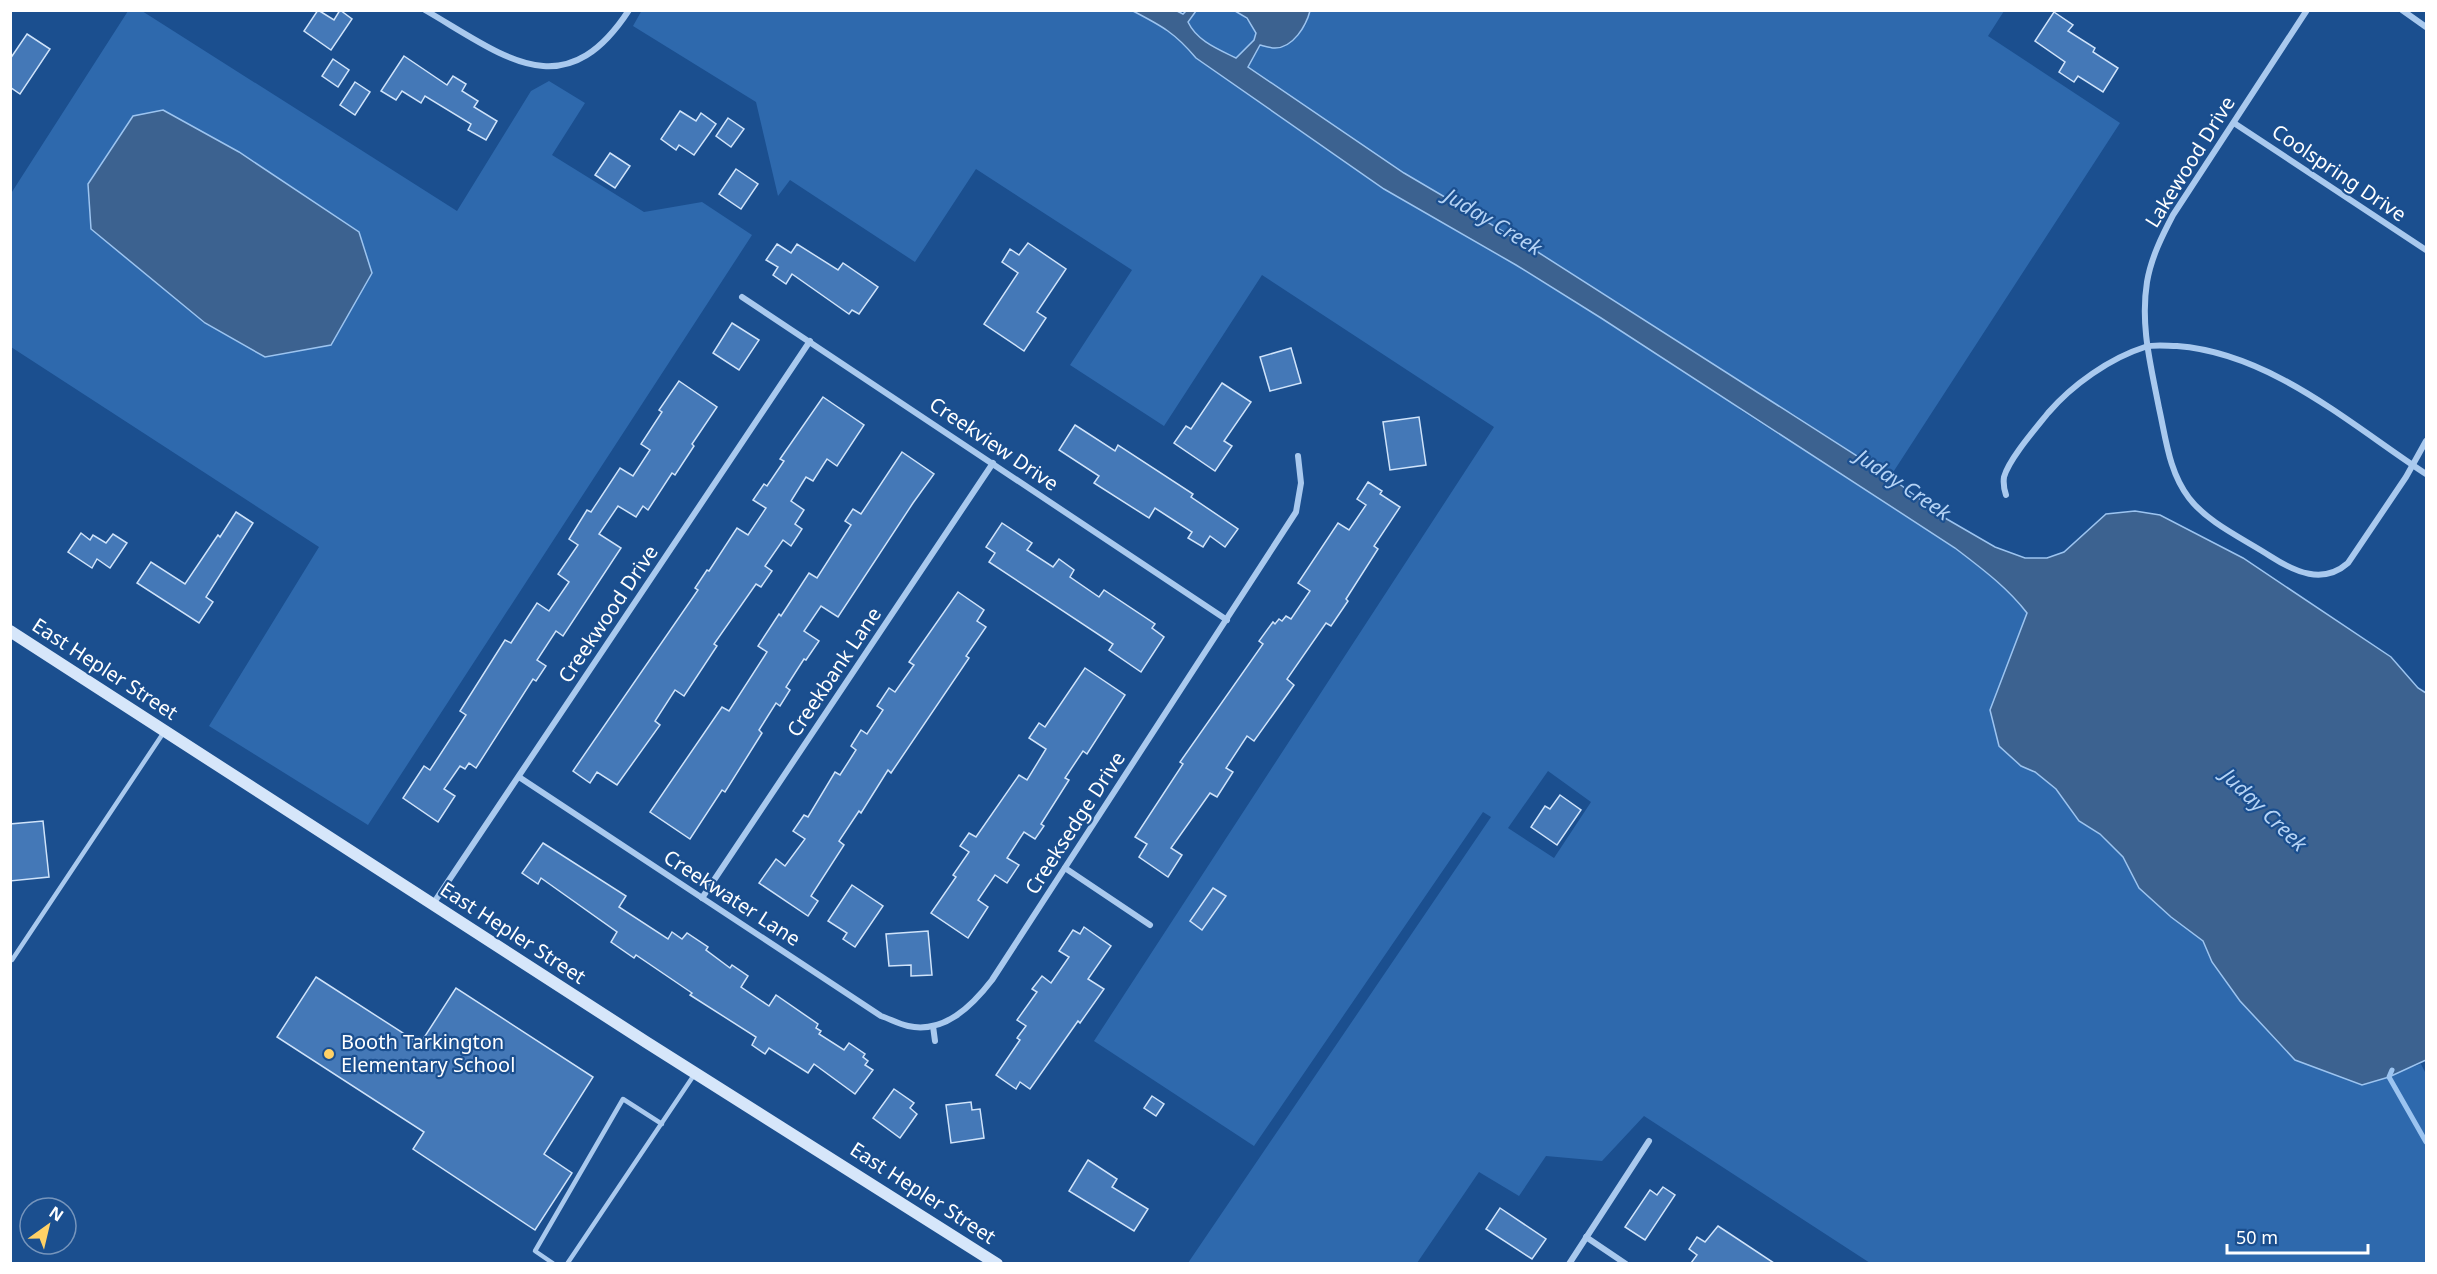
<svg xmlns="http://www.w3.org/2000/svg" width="2437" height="1274" font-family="'Noto Sans',sans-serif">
<rect width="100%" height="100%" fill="#1b4f8f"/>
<g fill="#2e69ad" fill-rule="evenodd">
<path d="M642,10L1133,11L1163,26L1179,39L1197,58L1247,67L1260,45L1276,48L1306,25L1310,11H2004L1988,36L2120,123L1890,477L1790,412L1739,409L1955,548L2012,593L2027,613L1990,710L2021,766L2035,772L2056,789L2079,821L2100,834L2123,857L2139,888L2171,917L2203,941L2212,962L2362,1085L2421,1064L2426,1074V1263H1870L1644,1116L1602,1161L1546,1156L1519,1196L1479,1172L1417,1263H1188L1491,817L1483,812L1254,1146L1094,1041L1494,427L1262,275L1164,426L1070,365L1132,270L976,169L915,262L790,180L778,196L756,102L633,26ZM1548,771L1591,802L1554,858L1508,828Z"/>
<path d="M128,11H142L457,211L531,91L549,81L585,103L552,155L644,212L702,202L752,235L368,825L209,726L319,547L11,347L10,195Z"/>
<path d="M1196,11C1227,11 1239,3 1256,33L1254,40L1236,58C1218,49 1198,41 1188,22Z"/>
</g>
<g fill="#3c6290" stroke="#9cc4f0" stroke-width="1.5">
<path d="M1133,11H1177L1183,14L1186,11H1196L1188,22C1197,41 1218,49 1236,58L1254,40L1256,33L1247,18L1235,11H1310C1306,26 1293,48 1275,48C1270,48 1264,46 1260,45L1248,67L1404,173L1533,249L1890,477L1945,518L1995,547L2025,558H2047L2064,552L2106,514L2135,511L2160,515L2243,558L2391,657L2418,688L2426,693V1060L2389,1077L2362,1085L2295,1060L2240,1001L2212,962L2203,941L2171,917L2139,888L2123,857L2100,834L2079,821L2056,789L2035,772L2021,766L1999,746L1990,710L2027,613C2007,587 1981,568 1955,548L1601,318L1516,265L1384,189L1196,58C1175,33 1162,26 1133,11Z"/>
<path d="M163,110L239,152L359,232L372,273L331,345L265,357L205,323L91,229L88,184L133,116Z"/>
</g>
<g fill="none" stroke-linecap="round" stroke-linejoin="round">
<path stroke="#9cc4f0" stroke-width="5" d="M2392,1070L2389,1077L2426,1142"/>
</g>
<g fill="#4478b7" stroke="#cfe3fa" stroke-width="1.5">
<path d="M318,10L334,20L340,10L352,19L331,50L304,31Z"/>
<path d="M2054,12L2073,25L2068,31L2095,48L2093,52L2118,68L2103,92L2078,76L2074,82L2059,72L2065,62L2035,41Z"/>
<path d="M27,34L50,49L20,94L10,87V59Z"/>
<path d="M404,56L447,85L453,76L466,84L462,91L478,101L474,107L497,121L486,140L468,130L471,124L425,96L421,103L402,91L396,100L381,91Z"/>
<path d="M333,59L349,70L338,87L322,76Z"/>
<path d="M355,82L370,92L355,115L340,105Z"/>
<path d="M680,111L696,121L701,113L716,124L694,155L679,145L676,150L661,139Z"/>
<path d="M728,118L744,129L731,147L716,136Z"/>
<path d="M610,153L630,166L615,188L595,175Z"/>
<path d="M736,169L758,184L741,209L719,194Z"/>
<path d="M1028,243L1066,269L1037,312L1046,318L1024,351L984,324L1018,273L1002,262L1010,249L1019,255Z"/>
<path d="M777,244L791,253L797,244L838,270L843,263L878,287L859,314L852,310L849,314L792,274L786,284L773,275L778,267L766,260Z"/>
<path d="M732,323L759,340L739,370L713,353Z"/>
<path d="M1291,348L1301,383L1270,391L1260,357Z"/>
<path d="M679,381L717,407L692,444L694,446L675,475L672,473L648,510L643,506L636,517L618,506L599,534L621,548L563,636L556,631L537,660L546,666L536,681L533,679L476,768L469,763L465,769L460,766L444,789L455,796L438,822L403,798L424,766L430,770L466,715L460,711L505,640L511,643L537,603L549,611L569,582L558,574L578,545L569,539L587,510L591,512L620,468L633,476L650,450L641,444L662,412L659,410Z"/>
<path d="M1222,383L1251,402L1224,441L1232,446L1215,471L1174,443L1186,426L1191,429Z"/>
<path d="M823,397L864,425L837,466L827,459L813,481L806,477L791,501L804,510L795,524L802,529L791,546L783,540L765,566L772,571L761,587L756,584L714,644L717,646L684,696L675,690L655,721L660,725L617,785L597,772L590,783L573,771L698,590L695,588L707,570L709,571L737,528L748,535L766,508L753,500L764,484L767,486L784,461L780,459Z"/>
<path d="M1419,417L1426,465L1390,470L1383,422Z"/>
<path d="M1075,425L1115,451L1118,445L1193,494L1191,497L1238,529L1225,547L1210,536L1203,547L1188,538L1192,532L1155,508L1149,518L1094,483L1099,476L1059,450Z"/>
<path d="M902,452L934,474L913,503L838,617L821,606L804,631L819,641L806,660L804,659L786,687L790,690L780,706L776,703L759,730L762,733L725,792L722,790L690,839L650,812L722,707L729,711L767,652L758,646L779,614L781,616L809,573L817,578L851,525L845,521L853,509L861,514Z"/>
<path d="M1368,482L1382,491L1380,494L1400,507L1374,546L1378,549L1346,599L1348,601L1331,626L1326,623L1287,679L1294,685L1254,741L1247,736L1226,768L1233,772L1217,797L1210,793L1171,848L1182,855L1168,877L1139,857L1147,844L1135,837L1183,764L1180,762L1263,644L1259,641L1273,622L1275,624L1279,619L1282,621L1286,616L1291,619L1310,591L1298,583L1338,523L1349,530L1366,505L1357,499Z"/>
<path d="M236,512L253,523L206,597L213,602L199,623L137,583L151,562L185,584L218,535L220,537Z"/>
<path d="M1002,523L1032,543L1027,550L1053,567L1059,559L1074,570L1070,577L1099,597L1104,590L1155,624L1152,628L1164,637L1141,672L1109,650L1113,644L989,562L995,553L986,547Z"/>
<path d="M81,533L90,540L93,535L106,543L113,534L127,543L110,568L97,559L92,568L68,552Z"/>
<path d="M958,592L984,610L977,621L986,627L966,656L969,658L891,773L888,770L861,813L859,811L839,841L844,845L811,896L818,901L808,916L759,883L776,859L785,866L805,839L793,831L804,815L808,817L835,772L840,775L856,750L851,746L861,730L867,734L883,710L877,706L889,688L895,692L914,665L909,662Z"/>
<path d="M1085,668L1125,695L1087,754L1083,751L1065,778L1069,780L1041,824L1044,826L1035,839L1024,832L1007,858L1019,865L1007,883L995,875L978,900L988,907L968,938L931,913L956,877L953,875L969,852L960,846L969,833L976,837L1019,775L1027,780L1046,749L1029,738L1039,723L1045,727Z"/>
<path d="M1560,795L1581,810L1557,845L1531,827L1545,806L1550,809Z"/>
<path d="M43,821L49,877L10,881V824Z"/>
<path d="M543,843L626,896L619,907L668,939L672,932L682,939L687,933L708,947L706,950L730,968L732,965L748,976L741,987L769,1006L776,995L818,1024L816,1028L821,1031L819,1034L844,1050L849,1043L865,1054L863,1057L868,1061L865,1065L873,1070L855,1094L814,1064L808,1073L769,1048L765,1054L752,1045L756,1037L690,995L692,993L636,955L634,958L611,942L617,932L541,878L538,884L522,873Z"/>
<path d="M852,885L883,906L855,947L843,939L847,933L828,921Z"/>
<path d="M1213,888L1226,896L1202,930L1190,921Z"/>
<path d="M1084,927L1111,946L1088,979L1104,989L1080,1023L1078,1021L1030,1089L1020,1082L1016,1089L996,1075L1020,1040L1017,1038L1026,1026L1017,1020L1037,992L1032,989L1042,976L1051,983L1069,957L1059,951L1073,930L1080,934Z"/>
<path d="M928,931L932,975L911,976V965L889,966L886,934Z"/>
<path d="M316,977L420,1044L456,988L593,1077L544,1154L572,1173L535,1230L413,1149L424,1132L277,1037Z"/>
<path d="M894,1089L914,1103L910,1108L917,1114L900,1138L873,1118Z"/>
<path d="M1152,1096L1164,1104L1156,1116L1144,1108Z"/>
<path d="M971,1102L972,1110L980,1109L984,1138L951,1143L946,1105Z"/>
<path d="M1088,1160L1117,1179L1112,1187L1148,1209L1134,1231L1069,1191Z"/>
<path d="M1663,1187L1675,1195L1645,1240L1625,1227L1650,1190L1657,1195Z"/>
<path d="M1500,1208L1546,1239L1532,1259L1486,1229Z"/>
<path d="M1718,1226L1774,1263H1691L1697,1255L1689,1249L1697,1237L1705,1242Z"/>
</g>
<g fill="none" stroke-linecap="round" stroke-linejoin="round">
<g stroke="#a9c9ee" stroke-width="4.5">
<path d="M12,960L164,732"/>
<path d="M554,1264L535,1251L623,1099L662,1124"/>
<path d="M567,1264L694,1075"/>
</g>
<g stroke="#a9c9ee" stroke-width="6">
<path d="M425,10C503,55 564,110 629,10"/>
<path d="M2307,10L2173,215C2162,236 2151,258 2147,282C2140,326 2151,366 2159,408C2166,439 2169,472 2189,498C2208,523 2244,539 2270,556C2295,572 2323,585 2348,563L2406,477L2426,441"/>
<path d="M2402,10L2426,27"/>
<path d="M2234,123L2426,250"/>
<path d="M742,297L1227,620"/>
<path d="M2006,495C2004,489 2003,484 2004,477C2009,459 2036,428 2048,413C2072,385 2110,358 2145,347C2155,344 2167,346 2177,346C2271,353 2351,425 2426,474"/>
<path d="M519,777L881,1016C890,1019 899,1024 908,1026C944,1034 972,1006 992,980L1296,512L1301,483L1298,456"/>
<path d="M1065,868L1150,925"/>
<path d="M702,898L993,463"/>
<path d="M433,904L810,341"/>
<path d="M933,1026L935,1041"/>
<path d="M1586,1237L1626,1264"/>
<path d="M1569,1264L1649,1141"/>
</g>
<path stroke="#d6e6fa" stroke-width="12" d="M10,631L646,1042L997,1264"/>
</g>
<circle fill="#ffd166" stroke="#1b4f8f" stroke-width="2" cx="329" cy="1054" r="6"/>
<g text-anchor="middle" stroke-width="4.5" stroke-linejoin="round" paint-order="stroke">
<g font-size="20" fill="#fff" stroke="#1b4f8f">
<text transform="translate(2190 162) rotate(-58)" y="7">Lakewood Drive</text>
<text transform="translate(2339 173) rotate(34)" y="7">Coolspring Drive</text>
<text transform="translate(994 444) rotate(34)" y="7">Creekview Drive</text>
<text transform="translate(608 614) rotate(-56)" y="7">Creekwood Drive</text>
<text transform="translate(105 669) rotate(33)" y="7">East Hepler Street</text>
<text transform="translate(834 672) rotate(-56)" y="7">Creekbank Lane</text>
<text transform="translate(1075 823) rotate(-57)" y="7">Creeksedge Drive</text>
<text transform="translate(732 898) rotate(33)" y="7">Creekwater Lane</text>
<text transform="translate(513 933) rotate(33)" y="7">East Hepler Street</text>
<text transform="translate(923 1193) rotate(33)" y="7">East Hepler Street</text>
</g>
<g font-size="20" fill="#fff" stroke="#1b4f8f" text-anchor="start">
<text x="341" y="1049">Booth Tarkington<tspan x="341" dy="23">Elementary School</tspan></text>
</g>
<g font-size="21" font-style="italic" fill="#b5d3f5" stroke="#1b4f8f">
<text transform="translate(1493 222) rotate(31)" y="7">Juday Creek</text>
<text transform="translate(1903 485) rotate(34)" y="7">Juday Creek</text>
<text transform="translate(2264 810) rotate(44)" y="7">Juday Creek</text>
</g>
</g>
<rect width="2437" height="1274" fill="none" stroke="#ffffff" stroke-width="24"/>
<g transform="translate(48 1226) rotate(34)"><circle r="28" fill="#1b4f8f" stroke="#7695bc" stroke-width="1.5"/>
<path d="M0-4.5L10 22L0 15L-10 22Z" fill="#ffd166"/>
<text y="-9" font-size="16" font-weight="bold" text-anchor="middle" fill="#ffffff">N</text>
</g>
<path d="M2227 1244v9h141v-9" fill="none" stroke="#ffffff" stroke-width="3"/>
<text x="2236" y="1244" font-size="18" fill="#ffffff" stroke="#1b4f8f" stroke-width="4.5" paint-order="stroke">50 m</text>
</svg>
